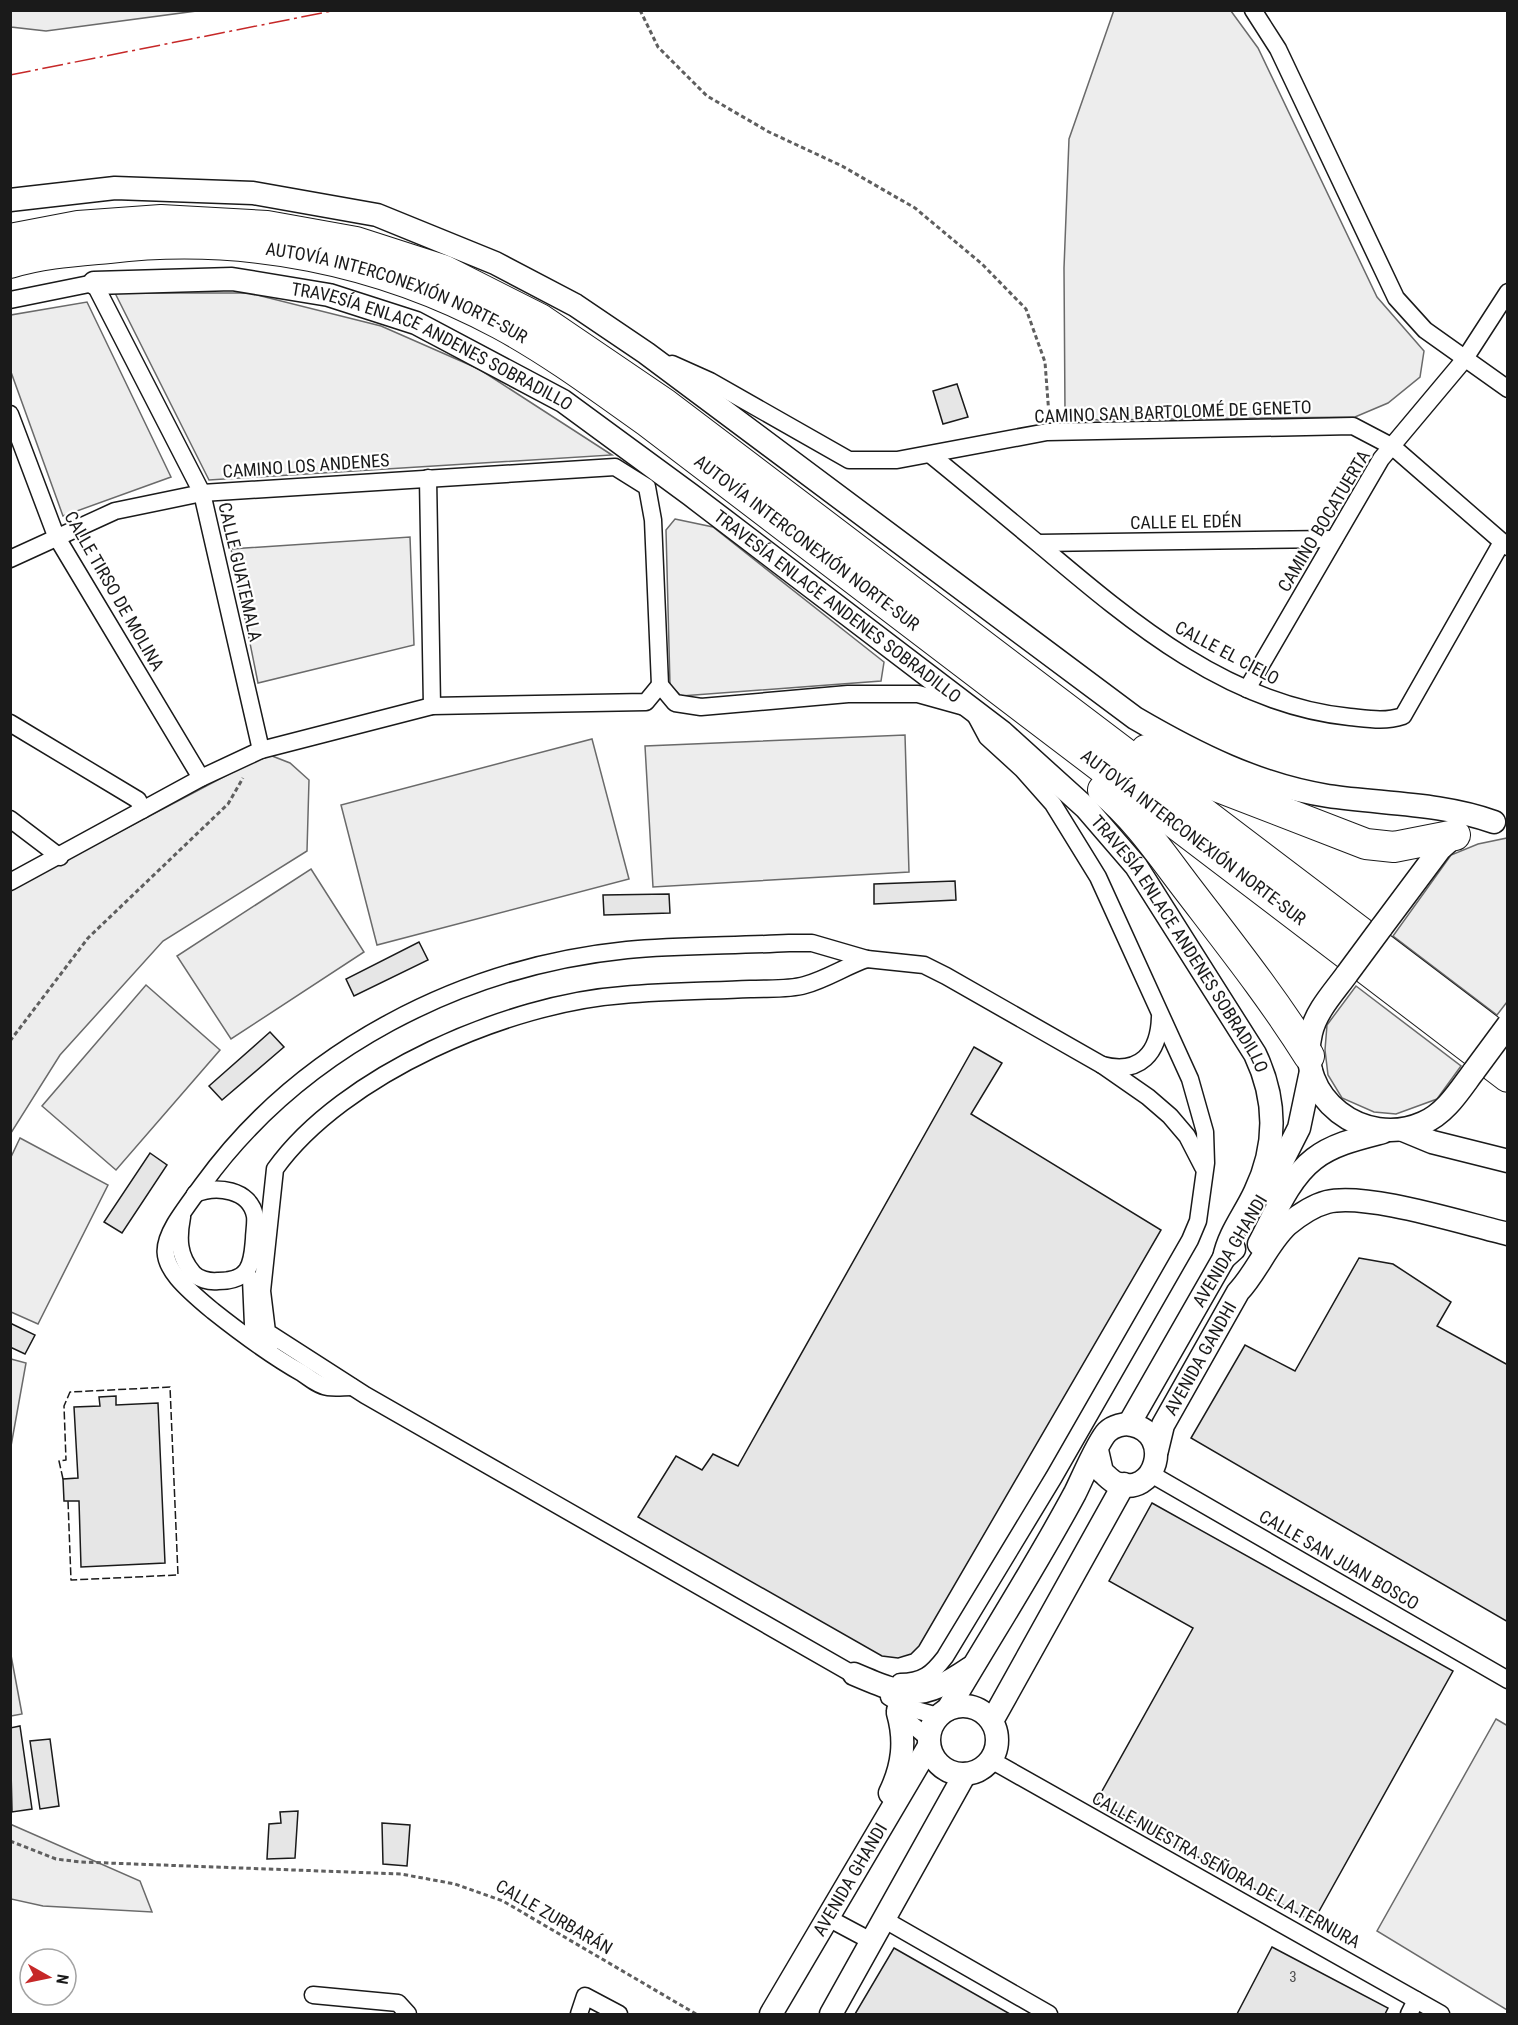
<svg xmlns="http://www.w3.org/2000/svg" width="1518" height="2025" font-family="'Roboto Condensed',sans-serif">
<rect width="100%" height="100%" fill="#fff"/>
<g fill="#ededed" stroke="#6a6a6a" stroke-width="1.5">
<path d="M11,10H196V11L46,31L11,27Z"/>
<path d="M1114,10L1231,11L1258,48L1377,297L1424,351L1420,377L1388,403L1355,417L1097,420L1065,412L1064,268L1069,139Z"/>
<path d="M115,293H249L381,326L479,369L612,455L209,480Z"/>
<path d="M87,302L171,477L63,516L11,372V315Z"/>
<path d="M675,519L713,527L884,662L881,681L681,696L670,685L666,530Z"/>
<path d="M410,537L414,645L258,683L231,549Z"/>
<path d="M905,735L909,872L653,887L645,746Z"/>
<path d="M592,739L629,879L377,945L341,805Z"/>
<path d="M267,754L290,763L309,780L307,851L163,941L60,1055L11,1133V889Z"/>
<path d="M1507,838V1002L1497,1015L1393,936L1451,855L1478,844Z"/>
<path d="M311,869L364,952L231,1039L177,956Z"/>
<path d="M146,985L220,1050L116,1170L42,1106Z"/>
<path d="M1356,986L1461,1066L1437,1099L1396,1114L1374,1112L1342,1098L1328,1075L1325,1050L1327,1025Z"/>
<path d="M20,1138L108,1185L38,1324L11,1312V1157Z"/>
<path d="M11,1359L26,1363L11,1446L10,1359Z"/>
<path d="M10,1650L22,1714L11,1716H10Z"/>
<path d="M1496,1719L1508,1726L1507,2010L1377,1931Z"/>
<path d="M10,1824L140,1881L152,1912L43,1906L11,1899Z"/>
</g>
<g fill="#e6e6e6" stroke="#1a1a1a" stroke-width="1.5">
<path d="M957,384L968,417L943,424L933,391Z"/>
<path d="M955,881L956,900L874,904V884Z"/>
<path d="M669,894L670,913L604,915L603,895Z"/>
<path d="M419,942L428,960L354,996L346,979Z"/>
<path d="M270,1032L284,1047L222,1100L209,1086Z"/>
<path d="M974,1047L1002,1063L971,1114L1161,1230L919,1646L911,1654L898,1658L882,1656L638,1517L676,1456L702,1470L713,1454L738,1466Z"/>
<path d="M150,1153L167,1165L122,1233L104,1222Z"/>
<path d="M1359,1258L1393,1264L1451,1302L1437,1326L1508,1365V1622L1191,1438L1245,1345L1295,1371Z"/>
<path d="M10,1323L35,1335L25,1354L10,1347Z"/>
<path d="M116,1396V1405L158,1403L165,1563L81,1567L79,1501H64L63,1479L78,1478L74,1407L100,1406L99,1397Z"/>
<path d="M1152,1503L1453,1671L1313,1922L1097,1800L1193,1628L1109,1581Z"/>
<path d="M20,1726L32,1809L12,1812L10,1728Z"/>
<path d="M50,1739L59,1806L40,1809L30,1741Z"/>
<path d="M298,1811L295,1858L267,1859L269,1824L281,1823L280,1812Z"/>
<path d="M382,1823L410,1825L407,1866L383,1864Z"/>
<path d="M1272,1947L1388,2008L1385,2014H1237Z"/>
<path d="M894,1948L1010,2014H855Z"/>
</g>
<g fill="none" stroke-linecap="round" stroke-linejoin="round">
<g stroke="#1a1a1a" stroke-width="19">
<g id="street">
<path d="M1253,10L1278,49L1396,298L1425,330L1508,389"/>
<path d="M10,300L94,283L202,493L261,750"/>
<path d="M672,364L710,381L849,460H897L1047,432L1353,426L1393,447L1508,547"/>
<path d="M10,414L56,536L201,778"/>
<path d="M931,455C968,485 1004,515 1040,545C1130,621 1228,705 1350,717C1369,719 1385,722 1403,716L1502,542"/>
<path d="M428,478L432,706"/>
<path d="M1038,543L1334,539"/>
<path d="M10,559L115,511L202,493L615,467L647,487L653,520L660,685L675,703L701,707L848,694H918L972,709L987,737L1022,769L1053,804L1098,877L1190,1079L1205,1132L1206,1163L1198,1221L1190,1240L1054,1477L945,1657C932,1674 923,1682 900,1682"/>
<path d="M1247,689L1381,459L1464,360L1508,292"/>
<path d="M10,723L138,800L142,810"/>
<path d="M10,819L60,857"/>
<path d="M10,882L201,778L261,750L432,706L646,702L660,685"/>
<path d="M1102,1065C1140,1075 1159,1053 1160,1017"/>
<path d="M182,1217C178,1238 178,1256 193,1273C198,1279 209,1282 218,1281C227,1281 241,1279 247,1270C253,1261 253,1249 254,1239C254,1232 256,1223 255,1216C250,1189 216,1185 195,1194"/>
<path d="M251,1279L253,1325L270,1345"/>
<path d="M352,1387C344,1387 335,1388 328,1387C319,1386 309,1378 302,1373C270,1355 242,1334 213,1311C148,1257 155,1249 203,1184C301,1049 461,967 627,950C680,945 735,946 789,943H812L867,959L924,965L946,976L1102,1065L1148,1097L1170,1116L1187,1136L1203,1167"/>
<path d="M1151,1474L1508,1680"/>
<path d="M863,1680L365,1395L267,1332L262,1291L275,1169C343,1074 510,1003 623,995C666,991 708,991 750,989C768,988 788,990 805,985C827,979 846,966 867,959"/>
<path d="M889,1697L905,1707L938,1716"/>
<path d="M895,1710L929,1739"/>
<path d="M991,1760L1441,2014"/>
<path d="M828,1918L873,1942"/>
<path d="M885,1920L1049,2014"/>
<path d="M313,1995L398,2003L408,2014"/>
<path d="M579,2014L585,1996L619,2014"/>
<path d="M1409,2014L1416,2000"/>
</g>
</g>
<g stroke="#1a1a1a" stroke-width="25">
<g id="secondary">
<path d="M10,200L115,188L253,193L377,215L495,263L575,305L646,353L1135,718C1195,753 1258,785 1328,796C1383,804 1442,803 1494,822"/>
<path id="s1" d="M94,283L232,279L329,295L416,323L563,401L691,495L1002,732L1086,808L1136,866L1255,1054C1277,1100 1277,1146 1255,1192C1245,1214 1229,1233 1224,1258"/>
<path d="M1381,928L1440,849L1457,834"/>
<path d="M1347,974C1334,992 1316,1011 1311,1033C1295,1098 1364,1149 1423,1123C1446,1113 1459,1091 1474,1071"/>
<path d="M1403,1130L1432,1142L1508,1161"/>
<path d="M1268,1189L1299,1128L1311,1071"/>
<path d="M1259,1244C1274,1216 1288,1179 1314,1159C1333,1144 1360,1138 1383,1132"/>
<path d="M1129,1424L1224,1258L1234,1249"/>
<path id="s2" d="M1157,1450L1163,1425L1238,1292C1257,1272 1267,1244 1287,1225C1299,1215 1312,1206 1327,1202C1366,1192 1465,1224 1508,1234"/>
<path d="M854,1674C908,1697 920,1702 970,1668"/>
<circle cx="963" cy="1740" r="34"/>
<path d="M948,1709C990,1637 1036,1566 1075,1493C1082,1479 1098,1441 1107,1432C1113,1426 1124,1423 1132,1425C1174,1434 1156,1499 1116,1483C1111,1481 1106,1475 1102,1472L1097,1450"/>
<path d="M992,1721L1124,1484"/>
<path d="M890,1793C903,1766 906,1741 898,1713"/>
<path id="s3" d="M771,2014L929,1746"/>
<path d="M831,2014L965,1774"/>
</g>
</g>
<g stroke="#1a1a1a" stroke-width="32">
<g id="highway">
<path d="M10,239L78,226L161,220L267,226L356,242L443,270L540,319L665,404L1508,1044"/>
<path id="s4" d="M10,263C42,253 76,251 109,248C244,232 381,260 500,324C552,352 600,388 648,422L1508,1077"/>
<path d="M1146,750L1195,778L1366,844L1394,847L1455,835"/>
<path d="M1103,790C1136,817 1161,854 1187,888C1229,943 1272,997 1309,1056"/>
</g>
</g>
<g stroke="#5f5f5f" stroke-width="3" stroke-dasharray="4.5 3" stroke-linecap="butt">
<path d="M640,10L658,47L707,96L769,132L842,166L915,208L982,264L1026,309L1045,362L1049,415"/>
<path d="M10,1041L88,938L228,804L243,778"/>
<path d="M10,1841L56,1859L81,1862L401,1874L455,1884L503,1901L696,2014"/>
</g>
<use href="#street" stroke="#fff" stroke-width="16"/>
<use href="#secondary" stroke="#fff" stroke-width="22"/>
<use href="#highway" stroke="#fff" stroke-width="30"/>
<g stroke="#1a1a1a" stroke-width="25" stroke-linecap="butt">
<g id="secondary-bridge">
<path d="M1347,974L1381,928"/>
<path d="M1474,1071L1508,1025"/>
</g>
</g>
<use href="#secondary-bridge" stroke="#fff" stroke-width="22"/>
<path stroke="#1a1a1a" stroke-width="1.5" stroke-dasharray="8 3" stroke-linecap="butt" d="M63,1479L59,1461L66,1460L64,1406L70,1392L170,1387L178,1575L71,1580L68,1501"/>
<path stroke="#c62828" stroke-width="1.5" stroke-dasharray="21 4.5 3 4.5" stroke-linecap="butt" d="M10,75L337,10"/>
</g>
<g text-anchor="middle" stroke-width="4.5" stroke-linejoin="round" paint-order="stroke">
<g font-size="15" fill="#4d4d4d">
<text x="1293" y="1982">3</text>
</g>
<g font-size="18" fill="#1a1a1a" stroke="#fff">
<text dy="6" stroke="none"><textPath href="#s4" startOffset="396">AUTOVÍA INTERCONEXIÓN NORTE-SUR</textPath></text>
<text dy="6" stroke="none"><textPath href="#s1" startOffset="351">TRAVESÍA ENLACE ANDENES SOBRADILLO</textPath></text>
<text transform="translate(1173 412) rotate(-2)" y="6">CAMINO SAN BARTOLOMÉ DE GENETO</text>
<text transform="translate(306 466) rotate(-4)" y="6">CAMINO LOS ANDENES</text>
<text transform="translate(1324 521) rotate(-59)" y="6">CAMINO BOCATUERTA</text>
<text transform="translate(1186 522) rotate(-1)" y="6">CALLE EL EDÉN</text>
<text dy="6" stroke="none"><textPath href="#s4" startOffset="882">AUTOVÍA INTERCONEXIÓN NORTE-SUR</textPath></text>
<text transform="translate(240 572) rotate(77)" y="6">CALLE GUATEMALA</text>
<text transform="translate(114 591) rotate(60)" y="6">CALLE TIRSO DE MOLINA</text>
<text dy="6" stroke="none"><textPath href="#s1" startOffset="837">TRAVESÍA ENLACE ANDENES SOBRADILLO</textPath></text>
<text transform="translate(1227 653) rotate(28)" y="6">CALLE EL CIELO</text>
<text dy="6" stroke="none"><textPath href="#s4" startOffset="1368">AUTOVÍA INTERCONEXIÓN NORTE-SUR</textPath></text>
<text dy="6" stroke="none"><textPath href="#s1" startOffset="1323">TRAVESÍA ENLACE ANDENES SOBRADILLO</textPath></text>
<text transform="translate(1230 1251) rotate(-59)" y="6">AVENIDA GHANDI</text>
<text dy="6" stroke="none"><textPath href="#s2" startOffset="102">AVENIDA GANDHI</textPath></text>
<text transform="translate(1339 1560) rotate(30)" y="6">CALLE SAN JUAN BOSCO</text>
<text transform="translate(1226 1870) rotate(29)" y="6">CALLE NUESTRA SEÑORA DE LA TERNURA</text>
<text dy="6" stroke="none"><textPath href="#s3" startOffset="156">AVENIDA GHANDI</textPath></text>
<text transform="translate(554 1917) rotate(30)" y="6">CALLE ZURBARÁN</text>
</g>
</g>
<rect width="1518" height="2025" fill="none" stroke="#1a1a1a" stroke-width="24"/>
<g transform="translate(48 1977) rotate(99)"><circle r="28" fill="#ffffff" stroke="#a3a3a3" stroke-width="1.5"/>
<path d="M0-4.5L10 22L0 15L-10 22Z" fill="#c62828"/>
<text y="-9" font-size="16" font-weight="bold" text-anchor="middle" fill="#1a1a1a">N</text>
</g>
</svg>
